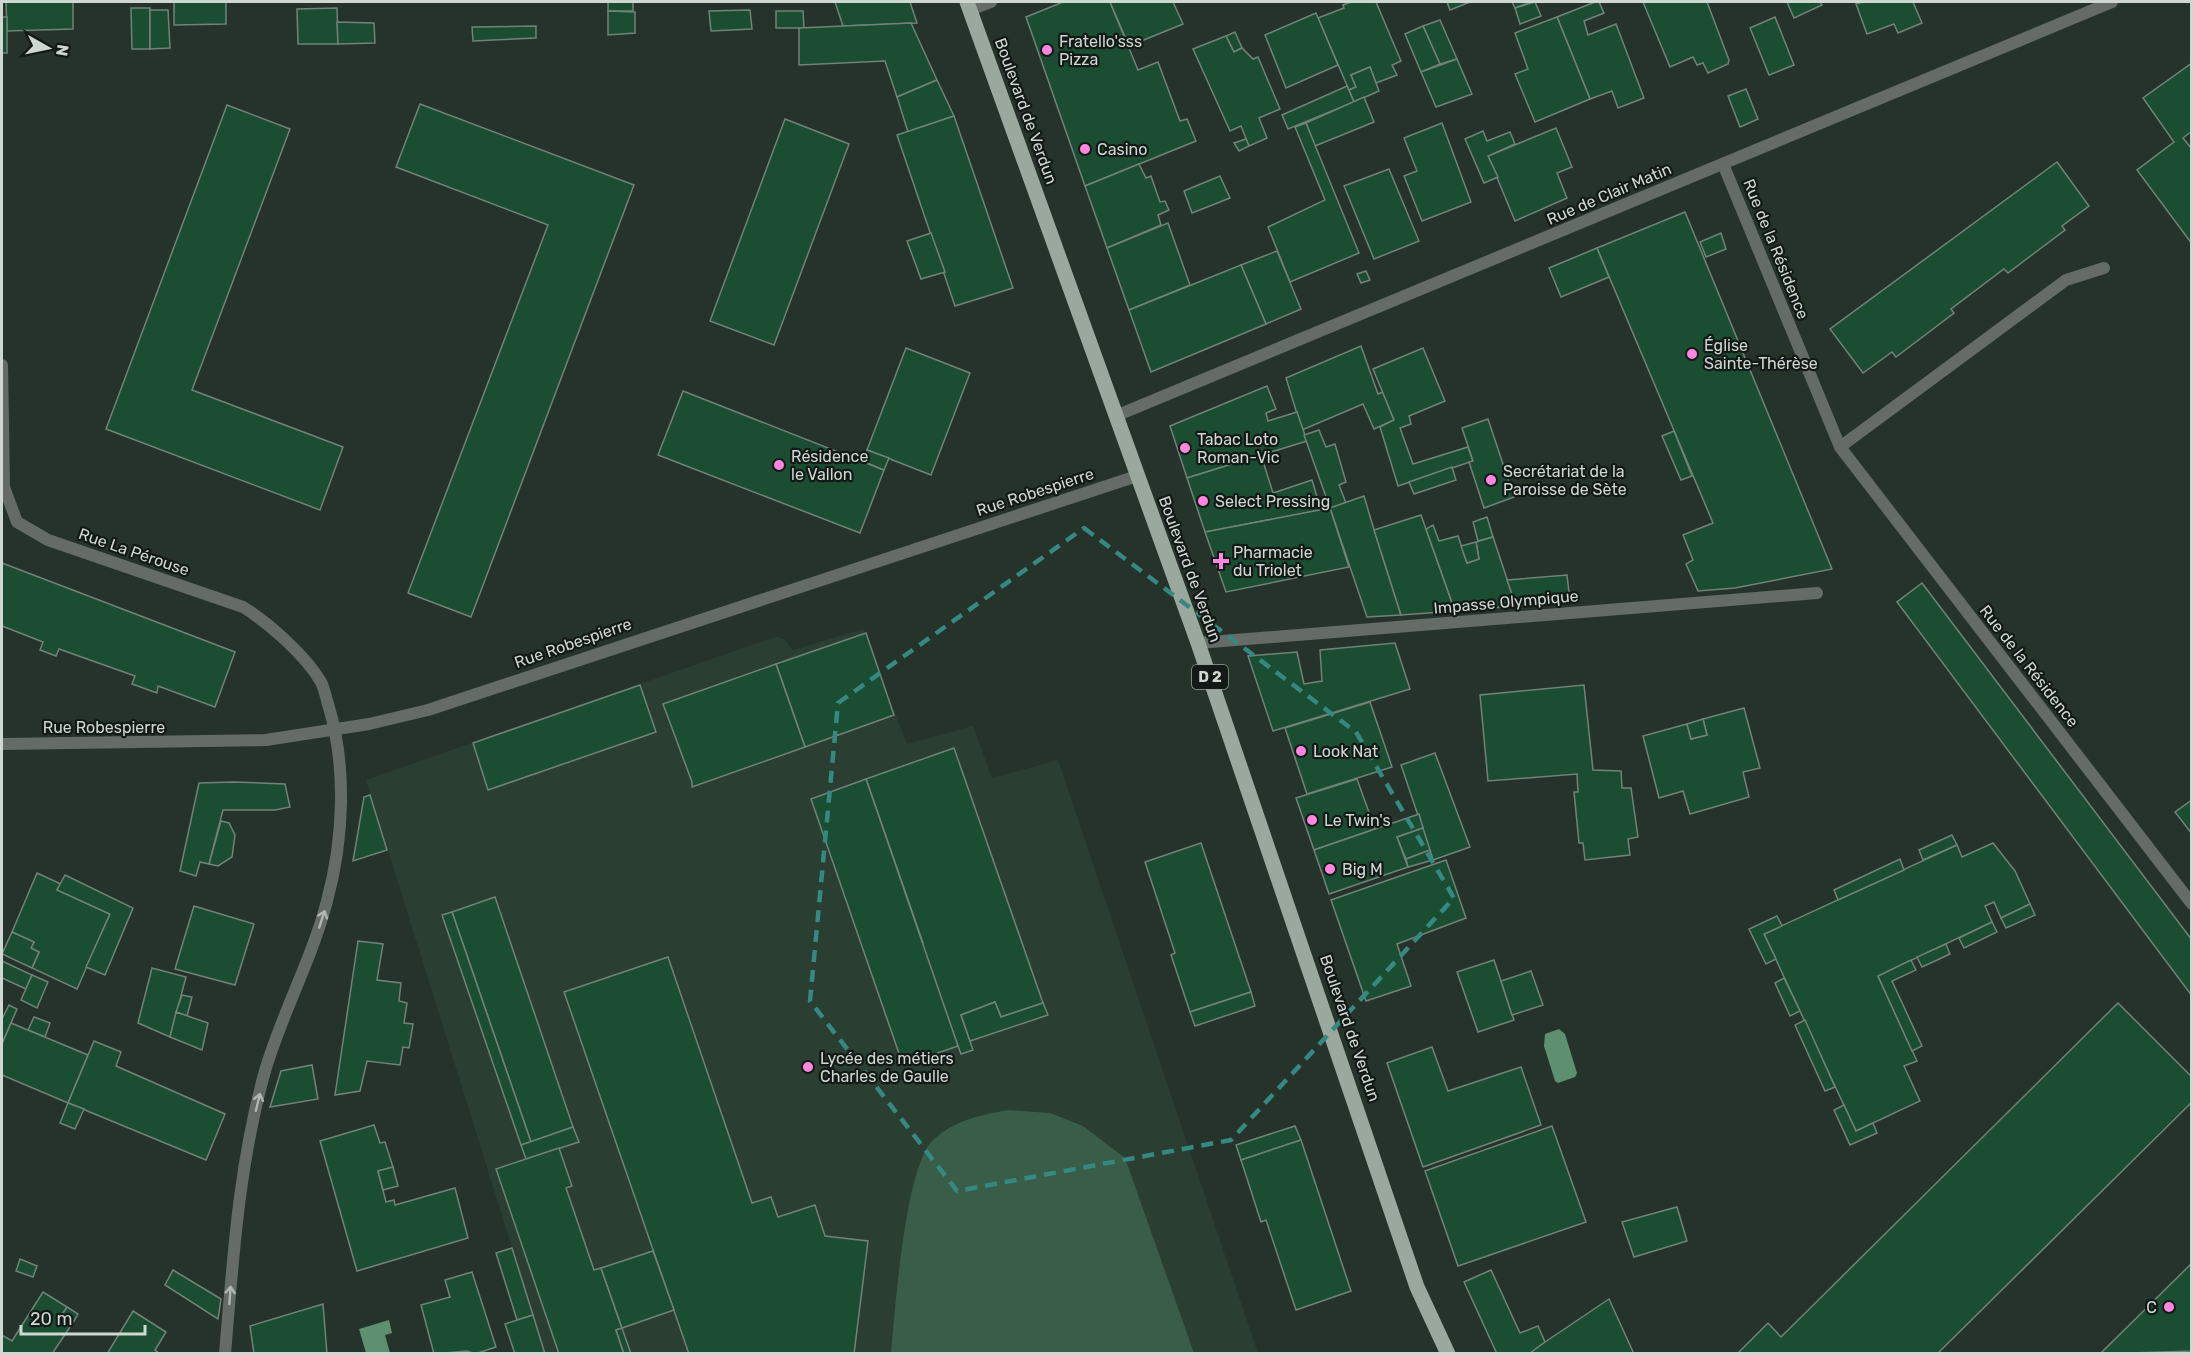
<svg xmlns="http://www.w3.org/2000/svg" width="2193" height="1355" font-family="Rubik,sans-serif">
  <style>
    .built { fill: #2a3e32 }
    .green { fill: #395d48 }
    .water { fill: #5d8f71 }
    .building { fill: #1b4d33; stroke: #728278; stroke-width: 1.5 }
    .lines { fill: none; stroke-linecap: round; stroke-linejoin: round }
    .service { stroke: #656c68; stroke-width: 12 }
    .minor { stroke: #656c68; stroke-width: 12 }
    .tertiary { stroke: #656c68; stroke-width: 12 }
    .primary { stroke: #9aa89e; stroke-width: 15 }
    .oneway { stroke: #afb7b2 }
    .marked { fill: none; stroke: #358982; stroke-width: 4.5; stroke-dasharray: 12 8; stroke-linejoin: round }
    .poi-dot { fill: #fe86e0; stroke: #131916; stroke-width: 2 }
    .labels { text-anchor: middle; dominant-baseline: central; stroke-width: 4.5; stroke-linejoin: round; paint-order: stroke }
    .shield { fill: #131916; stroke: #979e99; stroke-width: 1.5 }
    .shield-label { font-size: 15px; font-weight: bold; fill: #cfd7d1 }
    .poi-label { font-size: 16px; fill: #cfd7d1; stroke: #131916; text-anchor: start }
    .street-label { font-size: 16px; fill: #cfd7d1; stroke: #131916 }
  </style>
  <rect width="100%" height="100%" fill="#26332b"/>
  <polygon class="built" points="863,629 907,744 973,726 992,778 1058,760 1258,1353 545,1353 366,780 763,641 777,637 784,639 793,650"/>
  <path class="green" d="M1008 1110 1050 1113 1083 1126 1125 1158 1194 1353H891C895 1311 905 1166 933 1140 955 1120 980 1115 1008 1110Z"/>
  <g class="water">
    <polygon points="1559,1029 1565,1034 1577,1073 1575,1077 1558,1083 1555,1081 1544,1046 1545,1034"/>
    <polygon points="389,1320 392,1333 385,1335 390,1353 366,1353 359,1329"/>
  </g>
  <g class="building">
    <polygon points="6,2 73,2 73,29 7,31"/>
    <polygon points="174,2 226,2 226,24 174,25"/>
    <rect x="608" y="2" width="25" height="9"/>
    <polygon points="835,2 910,2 917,23 843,26"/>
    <polygon points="1063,2 1110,2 1138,70 1158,62 1180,121 1187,119 1196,141 1085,186 1026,17"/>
    <polygon points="1110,2 1173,2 1183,24 1129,46"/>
    <polygon points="1351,2 1376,2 1401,61 1392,65 1397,75 1376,83 1370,67 1351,75 1356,87 1349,90 1318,18 1344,8 1343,5"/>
    <polygon points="1447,2 1470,2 1450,10"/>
    <polygon points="1512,2 1531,2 1515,8"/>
    <polygon points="1535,2 1541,16 1520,24 1515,8"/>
    <polygon points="1595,2 1599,2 1604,13 1584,21 1588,35 1616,24 1644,98 1618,108 1612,91 1590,99 1557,17"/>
    <polygon points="1643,2 1707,2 1729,60 1728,64 1708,73 1703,63 1697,65 1693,57 1670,67"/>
    <polygon points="1787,2 1820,2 1822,5 1794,18"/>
    <polygon points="1863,2 1913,2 1922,23 1898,33 1894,24 1867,34 1856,4"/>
    <polygon points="131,8 150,8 150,49 132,49"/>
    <polygon points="337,8 338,44 298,44 297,9"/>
    <polygon points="150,10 168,10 170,48 150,49"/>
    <polygon points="750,10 752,29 711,31 709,11"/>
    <polygon points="608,11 635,12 635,33 608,35"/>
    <polygon points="776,11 803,11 804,28 776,28"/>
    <polygon points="1316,13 1338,65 1286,88 1265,35"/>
    <rect x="2" y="17" width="5" height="36"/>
    <polygon points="1557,17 1590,99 1535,122 1515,74 1528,69 1515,33"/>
    <polygon points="1775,17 1794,65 1769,75 1750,28"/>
    <polygon points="1440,20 1457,59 1440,64 1423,26"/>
    <polygon points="337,22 374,23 375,43 338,44"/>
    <polygon points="911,23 937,80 897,97 885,61 799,65 799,28"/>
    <polygon points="536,26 536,38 473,41 472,27"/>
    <polygon points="1423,26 1440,64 1421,72 1405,34"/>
    <polygon points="1235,32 1242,48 1234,52 1226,36"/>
    <polygon points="1226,36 1234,52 1242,48 1253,59 1258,57 1280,109 1259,118 1267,138 1249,146 1241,126 1230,131 1193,49"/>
    <polygon points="1457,59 1472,94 1436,107 1421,72"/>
    <polygon points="2192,63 2192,131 2183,138 2192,149 2192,244 2137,170 2174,142 2143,98"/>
    <polygon points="1370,67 1379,91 1354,102 1349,90 1356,87 1351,75"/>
    <polygon points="937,80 954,116 908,132 897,97"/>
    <polygon points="1347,86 1354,102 1288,129 1282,115"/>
    <polygon points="1746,89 1758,119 1740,127 1728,96"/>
    <polygon points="1364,97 1374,122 1315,146 1306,123"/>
    <polygon points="420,104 634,185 471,617 408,593 548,225 396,167"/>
    <polygon points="227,105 290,129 192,390 343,447 320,510 106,429"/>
    <polygon points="954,116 1013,288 955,306 897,135"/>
    <polygon points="785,119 849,144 774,345 710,321"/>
    <polygon points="1306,123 1359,253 1290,282 1268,227 1325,200 1295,127"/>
    <polygon points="1442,123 1471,202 1422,221 1404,176 1417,171 1404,138"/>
    <polygon points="1556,128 1572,167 1557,173 1567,198 1515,221 1488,156"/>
    <polygon points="1483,131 1487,141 1510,132 1515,144 1488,156 1498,177 1484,183 1465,139"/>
    <polygon points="1246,139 1249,146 1239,151 1234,143"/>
    <polygon points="2057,162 2089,206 2062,226 2065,230 2008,273 2004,269 1951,309 1954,313 1896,357 1892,352 1863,373 1830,329"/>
    <polygon points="1139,164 1146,178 1151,176 1160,202 1165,201 1169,210 1158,215 1161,225 1107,248 1085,186"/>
    <polygon points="1389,169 1419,241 1374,259 1344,186"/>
    <polygon points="1220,176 1230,198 1192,213 1184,191"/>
    <polygon points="1685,212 1832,569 1735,588 1698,591 1686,564 1693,560 1683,535 1713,523 1597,248"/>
    <polygon points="1168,223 1190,285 1129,310 1107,248"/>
    <polygon points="931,233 945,272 921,279 907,241"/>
    <polygon points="1721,233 1726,249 1706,257 1700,242"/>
    <polygon points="1597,248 1609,277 1561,297 1549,268"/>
    <polygon points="1277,251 1301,309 1266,324 1241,265"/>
    <polygon points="1241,265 1266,324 1151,372 1129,310"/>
    <polygon points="1366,271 1370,280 1361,283 1357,274"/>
    <polygon points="1361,346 1378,394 1383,392 1394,420 1374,429 1363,404 1302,430 1286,378"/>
    <polygon points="906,348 970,373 931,475 867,450"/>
    <polygon points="1423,348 1445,401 1409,416 1411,424 1400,428 1413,464 1468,447 1473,461 1398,486 1380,427 1394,420 1373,369"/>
    <polygon points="1267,386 1276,409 1266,413 1268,421 1297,412 1307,441 1187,478 1170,426"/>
    <polygon points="683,391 884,470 860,533 658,455"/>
    <polygon points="1488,419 1514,497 1484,508 1469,462 1473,461 1462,428"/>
    <polygon points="1319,430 1326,447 1335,444 1346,482 1339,485 1346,503 1330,508 1304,435"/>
    <polygon points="1674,431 1692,476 1681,480 1662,436"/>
    <polygon points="867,450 889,458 884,470 862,461"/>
    <polygon points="1261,455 1273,493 1312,480 1321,510 1205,532 1187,478"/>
    <polygon points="1452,467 1456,480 1414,494 1409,482"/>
    <polygon points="1364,496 1372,523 1401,615 1367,617 1330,508"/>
    <polygon points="1330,508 1349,567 1226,592 1205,532"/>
    <polygon points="1421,515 1455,611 1401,615 1374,530"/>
    <polygon points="1487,517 1493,537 1478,541 1473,522"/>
    <polygon points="1433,525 1439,541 1458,536 1467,563 1479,559 1476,542 1493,537 1516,606 1455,611 1426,529"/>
    <polygon points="1476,542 1479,559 1467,563 1461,546"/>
    <polygon points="2,563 235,652 215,707 158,686 157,693 132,684 135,676 59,649 56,656 40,650 43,642 2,626"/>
    <polygon points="1567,575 1570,601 1516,606 1507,580"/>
    <polygon points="1922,583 2192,940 2192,996 1897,602"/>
    <polygon points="866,633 894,715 805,747 776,664"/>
    <polygon points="1395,643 1410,689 1273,731 1248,656 1297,652 1304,684 1322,681 1320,650"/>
    <polygon points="776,664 805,747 692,787 692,782 663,704"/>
    <polygon points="640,685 656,732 488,790 473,743"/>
    <polygon points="1584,685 1593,770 1621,771 1622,788 1631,788 1638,837 1628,839 1630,855 1585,860 1583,843 1579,843 1574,792 1578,792 1577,774 1488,781 1480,695"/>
    <polygon points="1370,702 1392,767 1307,794 1285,728"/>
    <polygon points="1744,708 1760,768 1743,772 1749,797 1690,814 1683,791 1659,798 1643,736 1687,724 1691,739 1707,735 1703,719"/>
    <polygon points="1703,719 1707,735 1691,739 1687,724"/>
    <polygon points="954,748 1043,1003 1001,1017 995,1002 961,1015 973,1050 961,1054 948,1019 919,1030 906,1022 895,1009 898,980 908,948 923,943 866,779"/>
    <polygon points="1435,753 1470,847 1433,860 1401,765"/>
    <polygon points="866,779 958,1046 903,1065 811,799"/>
    <polygon points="1357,779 1375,829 1314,850 1296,798"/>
    <polygon points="234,782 285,784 290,807 275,810 223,810 209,864 200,862 196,876 180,871 199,783"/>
    <polygon points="370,795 387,850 353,861 364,797"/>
    <polygon points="2192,800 2192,834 2175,812"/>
    <polygon points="1419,814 1423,828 1397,837 1408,867 1329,894 1314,850"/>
    <polygon points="221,821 229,823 235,835 232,857 218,866 209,864"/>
    <polygon points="1423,828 1430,850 1406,859 1397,837"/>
    <polygon points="1952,835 1957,845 1923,860 1919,850"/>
    <polygon points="1201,843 1251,992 1190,1012 1171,955 1175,953 1145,862"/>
    <polygon points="1993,843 2015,871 2030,904 2001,918 1994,902 1985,906 1992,922 1878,976 1917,1061 1904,1066 1920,1101 1856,1131 1764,934 1957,845 1962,857"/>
    <polygon points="1430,850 1433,860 1408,867 1406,859"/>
    <polygon points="1900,859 1904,870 1838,900 1834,890"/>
    <polygon points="1446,860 1466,918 1397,944 1411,986 1366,1001 1331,900"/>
    <polygon points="37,873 61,884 57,890 110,914 77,989 32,968 39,952 31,948 34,942 12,932"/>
    <polygon points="65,875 133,908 105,975 86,967 110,914 57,890"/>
    <polygon points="495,897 573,1127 531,1142 452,912"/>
    <polygon points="2030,904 2035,915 2006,928 2001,918"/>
    <polygon points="194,906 254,924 235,985 175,969"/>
    <polygon points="452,912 531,1142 521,1145 442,915"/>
    <polygon points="1777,916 1782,926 1764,934 1776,959 1766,964 1749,929"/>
    <polygon points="1992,922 1997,932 1964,948 1959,938"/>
    <polygon points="12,932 34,942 31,948 39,952 32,968 2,954"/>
    <polygon points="358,941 383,944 377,980 401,983 399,1001 407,1003 404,1023 413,1024 409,1048 403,1047 400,1065 367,1061 360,1091 335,1095"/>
    <polygon points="1946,944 1950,954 1922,967 1917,957"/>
    <polygon points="668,957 752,1203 771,1197 778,1217 815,1205 825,1236 868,1241 854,1354 689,1354 564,992"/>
    <polygon points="1494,960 1514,1020 1478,1032 1457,972"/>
    <polygon points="1911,960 1916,970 1892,981 1922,1046 1912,1051 1878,976"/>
    <polygon points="2,961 32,975 26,989 2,978"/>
    <polygon points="152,968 186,977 170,1037 138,1023"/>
    <polygon points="1531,971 1543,1005 1512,1015 1501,981"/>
    <polygon points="32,975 48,982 37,1008 21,1000"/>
    <polygon points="1784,978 1800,1011 1790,1016 1775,983"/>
    <polygon points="1251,992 1255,1006 1195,1026 1190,1012"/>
    <polygon points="182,995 192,997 187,1016 176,1012"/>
    <polygon points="995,1002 1001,1017 1043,1003 1048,1015 970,1041 961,1015"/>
    <polygon points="2118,1003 2192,1077 2192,1102 1937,1354 1737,1354 1768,1323 1781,1337"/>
    <polygon points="9,1005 17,1009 2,1044 2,1019"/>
    <polygon points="176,1012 208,1023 202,1050 170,1037"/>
    <polygon points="34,1017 50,1023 45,1037 28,1030"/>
    <polygon points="1805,1020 1835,1087 1825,1091 1795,1025"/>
    <polygon points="11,1023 88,1055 68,1103 2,1075 2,1044"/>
    <polygon points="94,1041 121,1052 116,1066 225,1114 206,1160 68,1103"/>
    <polygon points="1432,1047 1448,1091 1521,1067 1541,1125 1423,1167 1387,1063"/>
    <polygon points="312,1065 318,1099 270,1107 281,1071"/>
    <polygon points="68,1103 84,1109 75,1129 60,1123"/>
    <polygon points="1844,1105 1856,1131 1873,1123 1877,1133 1850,1145 1834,1110"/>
    <polygon points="374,1125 380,1143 385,1142 393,1167 378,1171 386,1202 394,1200 395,1205 455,1188 468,1238 357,1271 320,1141"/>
    <polygon points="1295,1126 1301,1140 1241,1160 1236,1145"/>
    <polygon points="1552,1126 1586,1222 1458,1266 1425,1171"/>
    <polygon points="573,1127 579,1142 526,1159 521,1145"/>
    <polygon points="1301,1140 1351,1291 1296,1310 1266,1220 1261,1222 1241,1160"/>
    <polygon points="559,1148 572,1186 566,1188 594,1270 601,1268 622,1328 616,1330 624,1354 559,1354 496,1169"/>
    <polygon points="393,1167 398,1186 383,1190 378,1171"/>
    <polygon points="1677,1207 1687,1241 1634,1257 1622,1222"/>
    <polygon points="512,1248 533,1315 517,1320 496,1253"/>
    <polygon points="653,1251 674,1310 622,1328 601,1268"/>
    <polygon points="20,1259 37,1266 33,1277 16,1271"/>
    <polygon points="2192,1263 2192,1351 2100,1354"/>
    <polygon points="173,1270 221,1299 218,1319 165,1285"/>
    <polygon points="1491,1270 1520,1333 1538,1326 1545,1342 1529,1354 1497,1354 1464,1282"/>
    <polygon points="472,1272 496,1347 475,1354 467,1351 434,1354 421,1305 450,1297 445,1280"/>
    <polygon points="43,1292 67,1307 63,1313 74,1321 52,1354 2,1354 2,1335 12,1341"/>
    <polygon points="1609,1299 1634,1354 1529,1354 1545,1342"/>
    <polygon points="323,1304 327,1354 254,1354 250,1326"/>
    <polygon points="67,1307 78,1314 74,1321 63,1313"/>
    <polygon points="133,1311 166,1332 155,1350 160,1354 107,1354"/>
    <polygon points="533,1315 545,1354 515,1354 505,1324"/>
    <polygon points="622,1328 631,1354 624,1354 616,1330"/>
  </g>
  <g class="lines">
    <g class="service">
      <polyline points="1723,164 1840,447 2192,904"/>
      <polyline points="1840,447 2066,280 2104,268"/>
    </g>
    <g class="minor">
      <polyline points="970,10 991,2"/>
      <path d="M2 365 4 487 17 522 48 540 243 607C269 623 306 656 321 682 324 688 326 697 328 704 347 766 344 838 327 901 312 959 282 1013 265 1071 239 1163 233 1258 225 1354"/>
      <polyline points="1118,415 2112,2"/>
      <polyline points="1198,643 1817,593"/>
    </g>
    <polyline class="tertiary" points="2,744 266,740 369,724 428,710 1137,476"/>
    <polyline class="primary" points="967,2 1198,643 1417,1287 1448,1354"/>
  </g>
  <defs><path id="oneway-shaft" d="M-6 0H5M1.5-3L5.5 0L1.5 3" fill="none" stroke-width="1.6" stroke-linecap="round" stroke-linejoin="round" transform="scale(1.5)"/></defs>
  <g class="oneway">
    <use href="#oneway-shaft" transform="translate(322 919) rotate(-72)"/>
    <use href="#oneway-shaft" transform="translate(258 1102) rotate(-76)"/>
    <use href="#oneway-shaft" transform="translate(230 1295) rotate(-86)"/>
  </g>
  <path class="marked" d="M1084 528 1356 732 1454 898 1231 1140 957 1191 810 1001 838 703Z"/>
  <g class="poi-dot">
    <circle cx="1047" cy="50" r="6"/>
    <circle cx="1085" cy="149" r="6"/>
    <circle cx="1692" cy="354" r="6"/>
    <circle cx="1185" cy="448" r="6"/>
    <circle cx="779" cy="465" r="6"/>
    <circle cx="1491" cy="480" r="6"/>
    <circle cx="1203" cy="501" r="6"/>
    <path d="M1218 552h6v6h6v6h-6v6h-6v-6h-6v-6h6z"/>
    <circle cx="1301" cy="751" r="6"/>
    <circle cx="1312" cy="820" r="6"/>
    <circle cx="1330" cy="869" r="6"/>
    <circle cx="808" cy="1067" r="6"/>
    <circle cx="2169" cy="1307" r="6"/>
  </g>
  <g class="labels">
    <rect class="shield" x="1192" y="665" width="36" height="24" rx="4.5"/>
    <g class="shield-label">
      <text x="1210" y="677">D 2</text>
    </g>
    <g class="poi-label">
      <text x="1059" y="41">Fratello'sss<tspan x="1059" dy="18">Pizza</tspan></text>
      <text x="1097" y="149">Casino</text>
      <text x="1704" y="345">Église<tspan x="1704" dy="18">Sainte-Thérèse</tspan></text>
      <text x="1197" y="439">Tabac Loto<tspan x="1197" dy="18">Roman-Vic</tspan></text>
      <text x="791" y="456">Résidence<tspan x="791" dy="18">le Vallon</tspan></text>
      <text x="1503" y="471">Secrétariat de la<tspan x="1503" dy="18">Paroisse de Sète</tspan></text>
      <text x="1215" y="501">Select Pressing</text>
      <text x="1233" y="552">Pharmacie<tspan x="1233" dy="18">du Triolet</tspan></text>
      <text x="1313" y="751">Look Nat</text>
      <text x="1324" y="820">Le Twin's</text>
      <text x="1342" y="869">Big M</text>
      <text x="820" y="1058">Lycée des métiers<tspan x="820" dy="18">Charles de Gaulle</tspan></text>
      <text x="2157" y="1307" text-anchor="end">C</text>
    </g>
    <g class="street-label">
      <text transform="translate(1026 111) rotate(70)">Boulevard de Verdun</text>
      <text transform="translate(1609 194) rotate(-23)">Rue de Clair Matin</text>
      <text transform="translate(1776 249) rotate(68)">Rue de la Résidence</text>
      <text transform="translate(1035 492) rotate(-18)">Rue Robespierre</text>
      <text transform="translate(134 552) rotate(19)">Rue La Pérouse</text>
      <text transform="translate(1190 569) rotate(70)">Boulevard de Verdun</text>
      <text transform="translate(1506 602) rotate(-5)">Impasse Olympique</text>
      <text transform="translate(573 643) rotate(-19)">Rue Robespierre</text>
      <text transform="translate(2029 666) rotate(52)">Rue de la Résidence</text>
      <text x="104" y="727">Rue Robespierre</text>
      <text transform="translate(1350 1028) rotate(71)">Boulevard de Verdun</text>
    </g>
  </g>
  <rect width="2193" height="1355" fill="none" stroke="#cfd7d1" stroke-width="6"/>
  <g transform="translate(48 48) rotate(99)" stroke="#131916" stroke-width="4.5" paint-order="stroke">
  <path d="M0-4.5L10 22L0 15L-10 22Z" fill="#cfd7d1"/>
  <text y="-9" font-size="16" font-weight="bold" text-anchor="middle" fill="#cfd7d1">N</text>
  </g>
  <path d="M21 1325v9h124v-9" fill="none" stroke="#cfd7d1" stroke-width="3"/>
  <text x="30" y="1325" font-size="18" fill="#cfd7d1" stroke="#131916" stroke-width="4.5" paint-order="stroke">20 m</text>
</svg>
